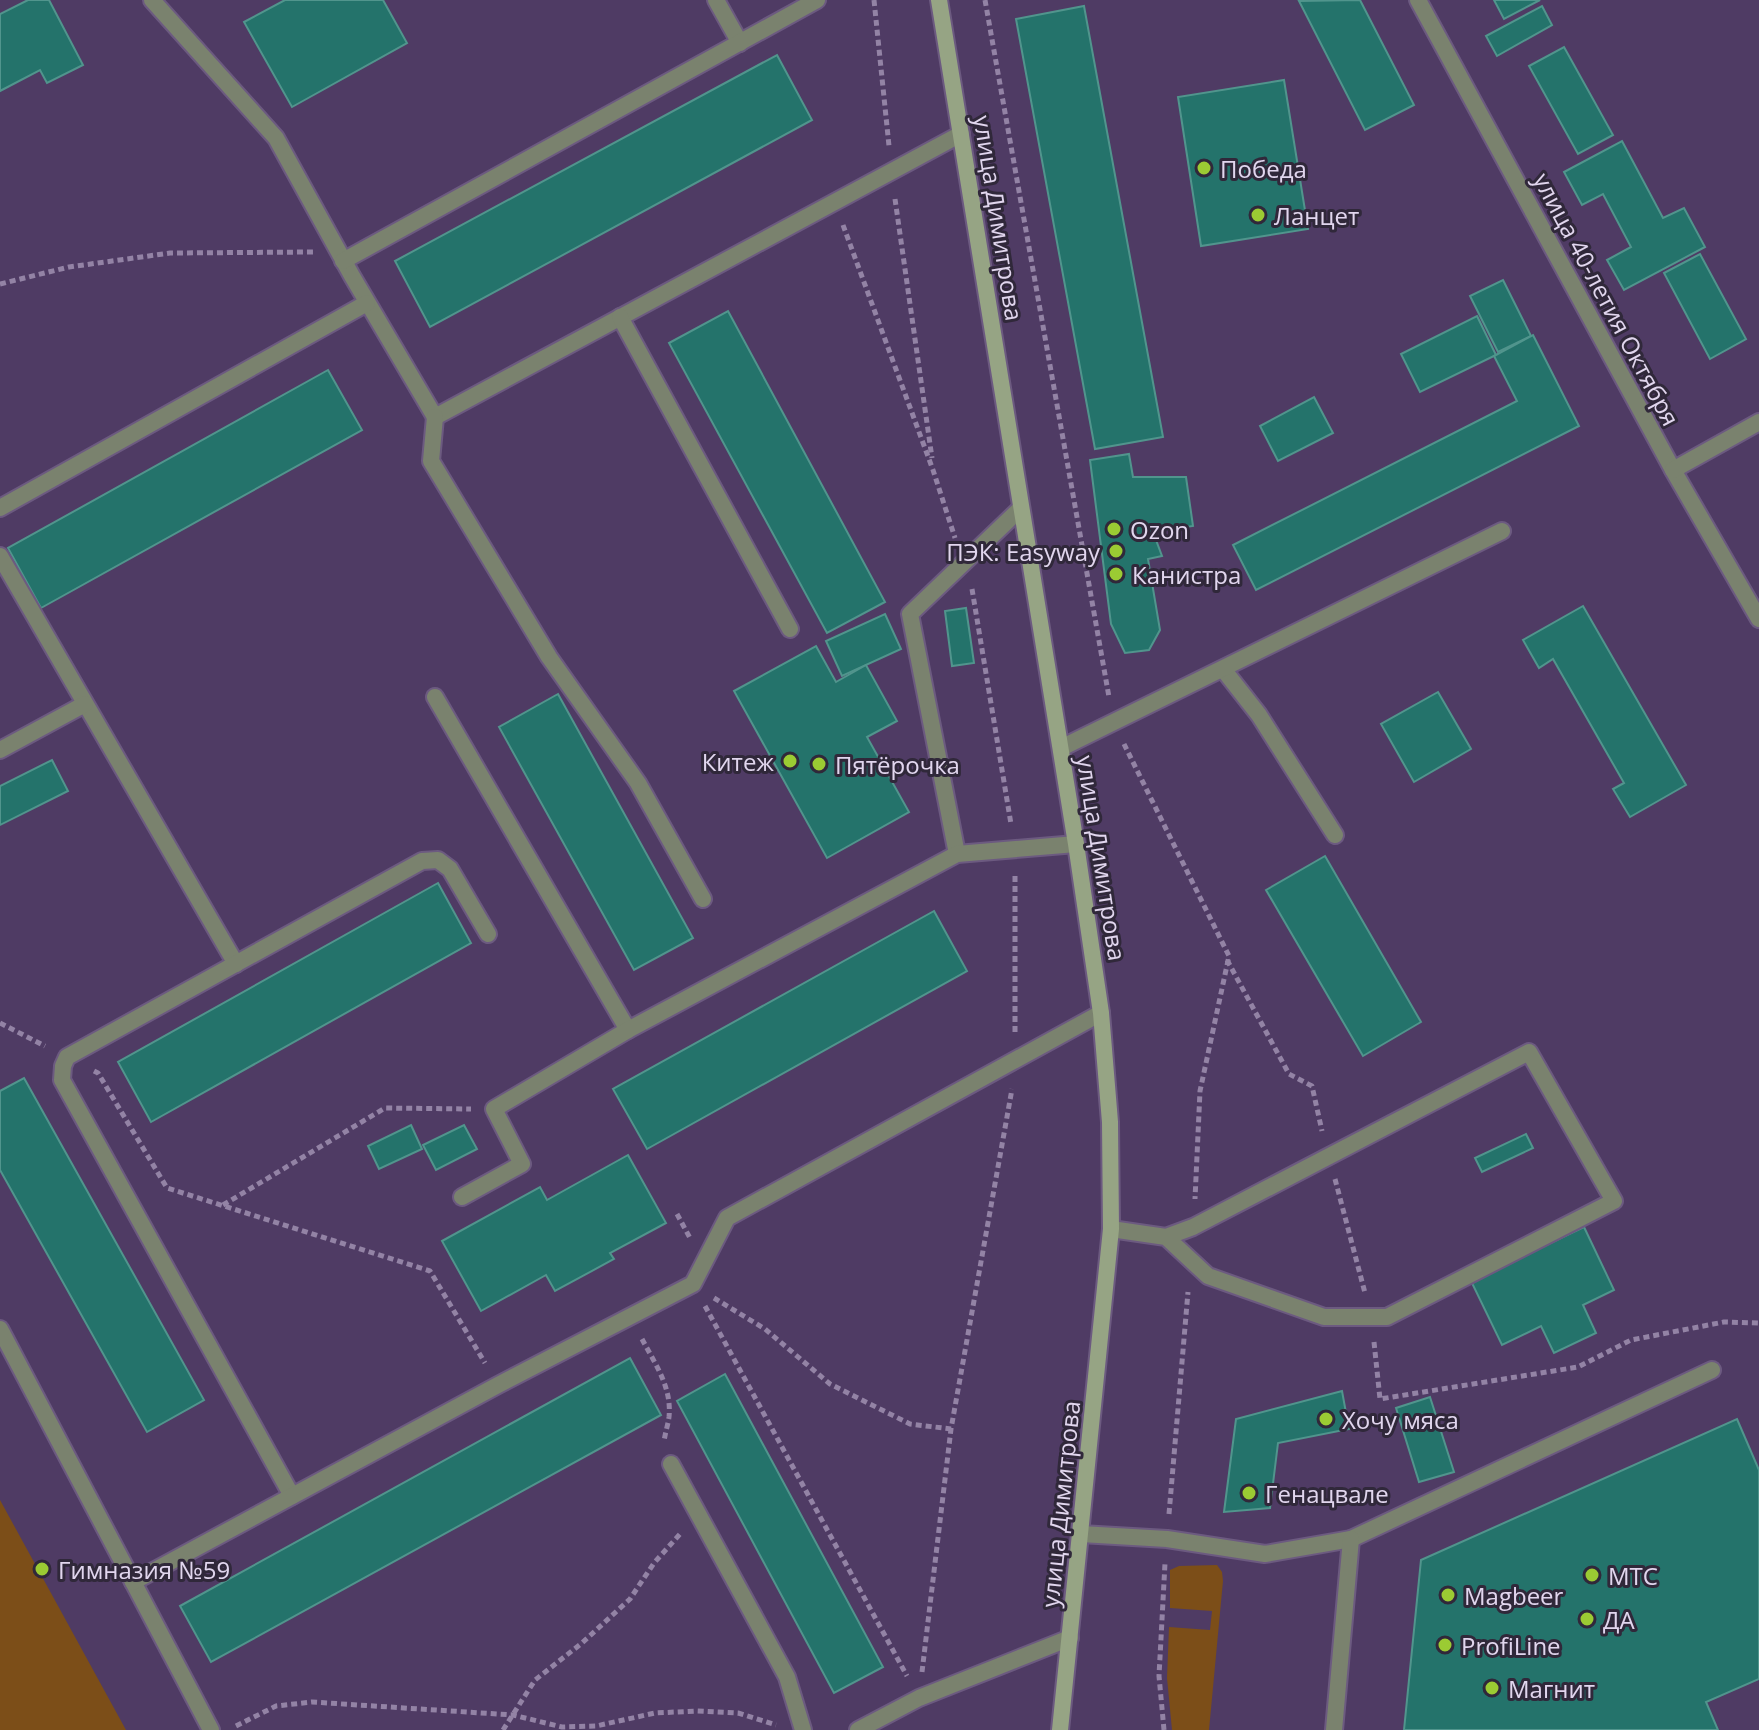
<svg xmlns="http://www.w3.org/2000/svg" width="1759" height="1730" font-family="'Open Sans',sans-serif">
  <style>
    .green { fill: #7c4e18 }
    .building { fill: #24736b; stroke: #51958d; stroke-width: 2 }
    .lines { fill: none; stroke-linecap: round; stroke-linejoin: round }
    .lane-casing { stroke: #6c5a80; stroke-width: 20 }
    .street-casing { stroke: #6c5a80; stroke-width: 20 }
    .secondary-casing { stroke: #6c5a80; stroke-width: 20 }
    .path { stroke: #9383a5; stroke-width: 5; stroke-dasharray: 6 4; stroke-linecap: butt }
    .lane { stroke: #7a826e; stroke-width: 16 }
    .street { stroke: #7a826e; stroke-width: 16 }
    .secondary { stroke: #96a484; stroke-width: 16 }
    .poi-dot { fill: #9bcb33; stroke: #30283a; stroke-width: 3 }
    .labels { text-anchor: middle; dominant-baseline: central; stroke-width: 6; stroke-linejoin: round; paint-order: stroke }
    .poi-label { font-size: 24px; fill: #e1d6ee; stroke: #30283a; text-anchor: start }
    .street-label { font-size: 24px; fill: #e1d6ee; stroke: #30283a }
  </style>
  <rect width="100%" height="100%" fill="#4f3b64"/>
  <g class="green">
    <polygon points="0,1500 126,1730 0,1730"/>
    <polygon points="1217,1565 1222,1572 1223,1581 1209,1730 1172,1730 1167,1678 1169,1627 1210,1630 1212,1611 1170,1608 1170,1570 1179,1566"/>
  </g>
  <g class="building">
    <polygon points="28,0 49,0 83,65 47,83 40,70 0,91 0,14"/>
    <polygon points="285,0 383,0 407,43 292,107 244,22"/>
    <polygon points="1360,0 1414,105 1365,130 1299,1"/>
    <polygon points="1494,0 1540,0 1504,19"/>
    <polygon points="1084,6 1163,437 1095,449 1016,19"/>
    <polygon points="1542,6 1552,25 1497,56 1486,36"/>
    <polygon points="1564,47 1613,135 1578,154 1529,66"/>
    <polygon points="777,55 812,120 430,327 395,261"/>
    <polygon points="1284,80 1308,229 1201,246 1178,97"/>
    <polygon points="1622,141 1663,218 1684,208 1705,247 1624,290 1607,260 1631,247 1603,194 1582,205 1564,172"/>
    <polygon points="1700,254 1746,339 1710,359 1664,273"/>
    <polygon points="1503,280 1531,336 1498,352 1470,296"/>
    <polygon points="728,311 885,602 827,633 669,343"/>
    <polygon points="1477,316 1496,355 1420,392 1401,354"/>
    <polygon points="1533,335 1579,426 1256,590 1233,545 1517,401 1494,356"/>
    <polygon points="328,370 362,430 41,608 8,548"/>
    <polygon points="1314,397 1333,433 1278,461 1260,426"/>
    <polygon points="1129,454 1133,477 1186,477 1193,526 1153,532 1162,556 1148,559 1160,630 1149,650 1125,653 1111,624 1090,460"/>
    <polygon points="1583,606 1686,785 1630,817 1613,789 1624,783 1553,659 1539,668 1523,640"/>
    <polygon points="966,608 974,663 952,666 945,611"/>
    <polygon points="885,614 901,649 842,676 826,641"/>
    <polygon points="816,646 836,682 866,665 897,721 867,737 909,812 827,858 734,691"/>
    <polygon points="1438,692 1471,749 1414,782 1381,724"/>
    <polygon points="558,694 693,938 634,970 499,727"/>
    <polygon points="52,760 68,791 0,825 0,786"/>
    <polygon points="1325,856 1421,1022 1363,1056 1266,890"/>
    <polygon points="438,883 471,943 151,1122 118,1062"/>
    <polygon points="934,911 967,971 647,1149 613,1089"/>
    <polygon points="24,1078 204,1400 147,1432 0,1170 0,1091"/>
    <polygon points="411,1125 422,1149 379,1169 368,1146"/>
    <polygon points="464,1125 477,1149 436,1170 423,1145"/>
    <polygon points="1526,1134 1533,1148 1482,1172 1475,1158"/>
    <polygon points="628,1155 666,1223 610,1253 614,1259 555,1291 546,1275 481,1311 442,1241 540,1187 547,1200"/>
    <polygon points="1584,1227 1614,1290 1583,1305 1596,1333 1554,1353 1541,1326 1502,1345 1471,1281"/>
    <polygon points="630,1358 661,1415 211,1662 180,1606"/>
    <polygon points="725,1374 883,1667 834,1693 677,1401"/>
    <polygon points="1342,1391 1349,1429 1278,1443 1270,1508 1224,1512 1236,1419"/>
    <polygon points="1430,1397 1454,1472 1419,1482 1396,1408"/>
    <polygon points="1737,1419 1759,1470 1759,1679 1706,1702 1718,1730 1404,1730 1421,1560"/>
  </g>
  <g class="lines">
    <g class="lane-casing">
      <g id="lane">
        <polyline points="152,0 276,138 352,276 435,417 961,134"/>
        <polyline points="716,0 740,43"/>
        <polyline points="343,261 817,0"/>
        <polyline points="620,317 790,629"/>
        <polyline points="435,417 431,461 549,657 638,783 703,899"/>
        <polyline points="0,508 367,303"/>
        <polyline points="0,556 236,964"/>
        <polyline points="1223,669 1259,715 1335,835"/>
        <polyline points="435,697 628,1030"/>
        <polyline points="1061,748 1502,531"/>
        <polyline points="0,750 85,704"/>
        <polyline points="957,854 910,614 1021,508"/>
        <polyline points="462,1197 522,1164 494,1109 628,1030 957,854 1076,844"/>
        <polyline points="1111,1229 1166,1237 1193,1227 1529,1052 1614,1201 1387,1317 1324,1317 1208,1276 1166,1237"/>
        <polyline points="0,1329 211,1730"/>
        <polyline points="671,1464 787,1677 803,1730"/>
        <polyline points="292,1496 62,1080 63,1066 67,1057 422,861 438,860 450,869 488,934"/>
        <polyline points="1081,1534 1167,1539 1265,1554 1351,1539 1712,1370"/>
        <polyline points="133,1582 498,1385 693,1284 727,1218 1101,1013"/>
        <polyline points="858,1730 919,1698 1070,1638"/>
        <polyline points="1334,1730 1351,1539"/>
      </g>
    </g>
    <g class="street-casing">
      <g id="street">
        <polyline points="1418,0 1673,470 1759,619"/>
        <polyline points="1673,470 1759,422"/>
      </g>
    </g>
    <g class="secondary-casing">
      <polyline id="secondary" points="939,0 1076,844 1101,1013 1110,1122 1111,1229 1060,1730"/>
    </g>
    <g class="path">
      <polyline points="874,0 889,146"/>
      <polyline points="985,0 1109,697"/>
      <polyline points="895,199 932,458"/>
      <polyline points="843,225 933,470 955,538"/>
      <polyline points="0,284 69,267 170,253 313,252"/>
      <polyline points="972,589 1011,824"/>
      <polyline points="1124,744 1229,956 1200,1091 1195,1199"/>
      <polyline points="1227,960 1289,1074 1312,1086 1322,1131"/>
      <polyline points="0,1023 45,1046"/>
      <polyline points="1015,1032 1015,874"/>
      <polyline points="94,1071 98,1073 167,1188 430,1271 485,1363"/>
      <polyline points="1335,1179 1365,1293"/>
      <polyline points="223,1205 385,1108 471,1109"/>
      <polyline points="677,1214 690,1238"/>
      <polyline points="714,1298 765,1329 830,1384 910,1424 951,1429"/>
      <polyline points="705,1306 907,1676"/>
      <path d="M642 1339C655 1364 672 1387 669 1417 668 1425 665 1433 664 1442"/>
      <polyline points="1374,1342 1380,1399 1578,1367 1631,1340 1724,1322 1759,1323"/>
      <polyline points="1169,1514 1188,1292"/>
      <polyline points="922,1672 951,1429 1012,1089"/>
      <polyline points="236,1726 276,1706 312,1702 513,1715 562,1727 596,1726 655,1713 697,1711 738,1713 776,1725"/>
      <polyline points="503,1730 535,1680 582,1643 630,1599 654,1563 680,1534"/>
      <polyline points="1164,1730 1159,1676 1165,1563"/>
    </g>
    <use href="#lane" class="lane"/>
    <use href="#street" class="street"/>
    <use href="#secondary" class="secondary"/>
  </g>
  <g class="poi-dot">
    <circle cx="1204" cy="168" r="8"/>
    <circle cx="1258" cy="215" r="8"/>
    <circle cx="1114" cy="529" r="8"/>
    <circle cx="1116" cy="551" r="8"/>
    <circle cx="1116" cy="574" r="8"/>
    <circle cx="790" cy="761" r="8"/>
    <circle cx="819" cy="764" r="8"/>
    <circle cx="1326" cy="1419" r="8"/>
    <circle cx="1249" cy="1493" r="8"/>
    <circle cx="42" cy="1569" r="8"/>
    <circle cx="1592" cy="1575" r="8"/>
    <circle cx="1448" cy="1595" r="8"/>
    <circle cx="1587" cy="1619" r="8"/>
    <circle cx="1445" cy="1645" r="8"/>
    <circle cx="1492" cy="1688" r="8"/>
  </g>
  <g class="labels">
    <g class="poi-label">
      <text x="1220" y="168">Победа</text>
      <text x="1274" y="215">Ланцет</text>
      <text x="1130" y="529">Ozon</text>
      <text x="1100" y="551" text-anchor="end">ПЭК: Easyway</text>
      <text x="1132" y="574">Канистра</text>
      <text x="774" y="761" text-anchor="end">Китеж</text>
      <text x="835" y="764">Пятёрочка</text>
      <text x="1342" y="1419">Хочу мяса</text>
      <text x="1265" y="1493">Генацвале</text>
      <text x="58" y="1569">Гимназия №59</text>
      <text x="1608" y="1575">МТС</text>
      <text x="1464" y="1595">Magbeer</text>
      <text x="1603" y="1619">ДА</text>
      <text x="1461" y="1645">ProfiLine</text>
      <text x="1508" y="1688">Магнит</text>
    </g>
    <g class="street-label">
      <text transform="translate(999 218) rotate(81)">улица Димитрова</text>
      <text transform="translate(1607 299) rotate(62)">улица 40-летия Октября</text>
      <text transform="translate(1102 858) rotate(81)">улица Димитрова</text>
      <text transform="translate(1060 1504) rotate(-84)">улица Димитрова</text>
    </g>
  </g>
</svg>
